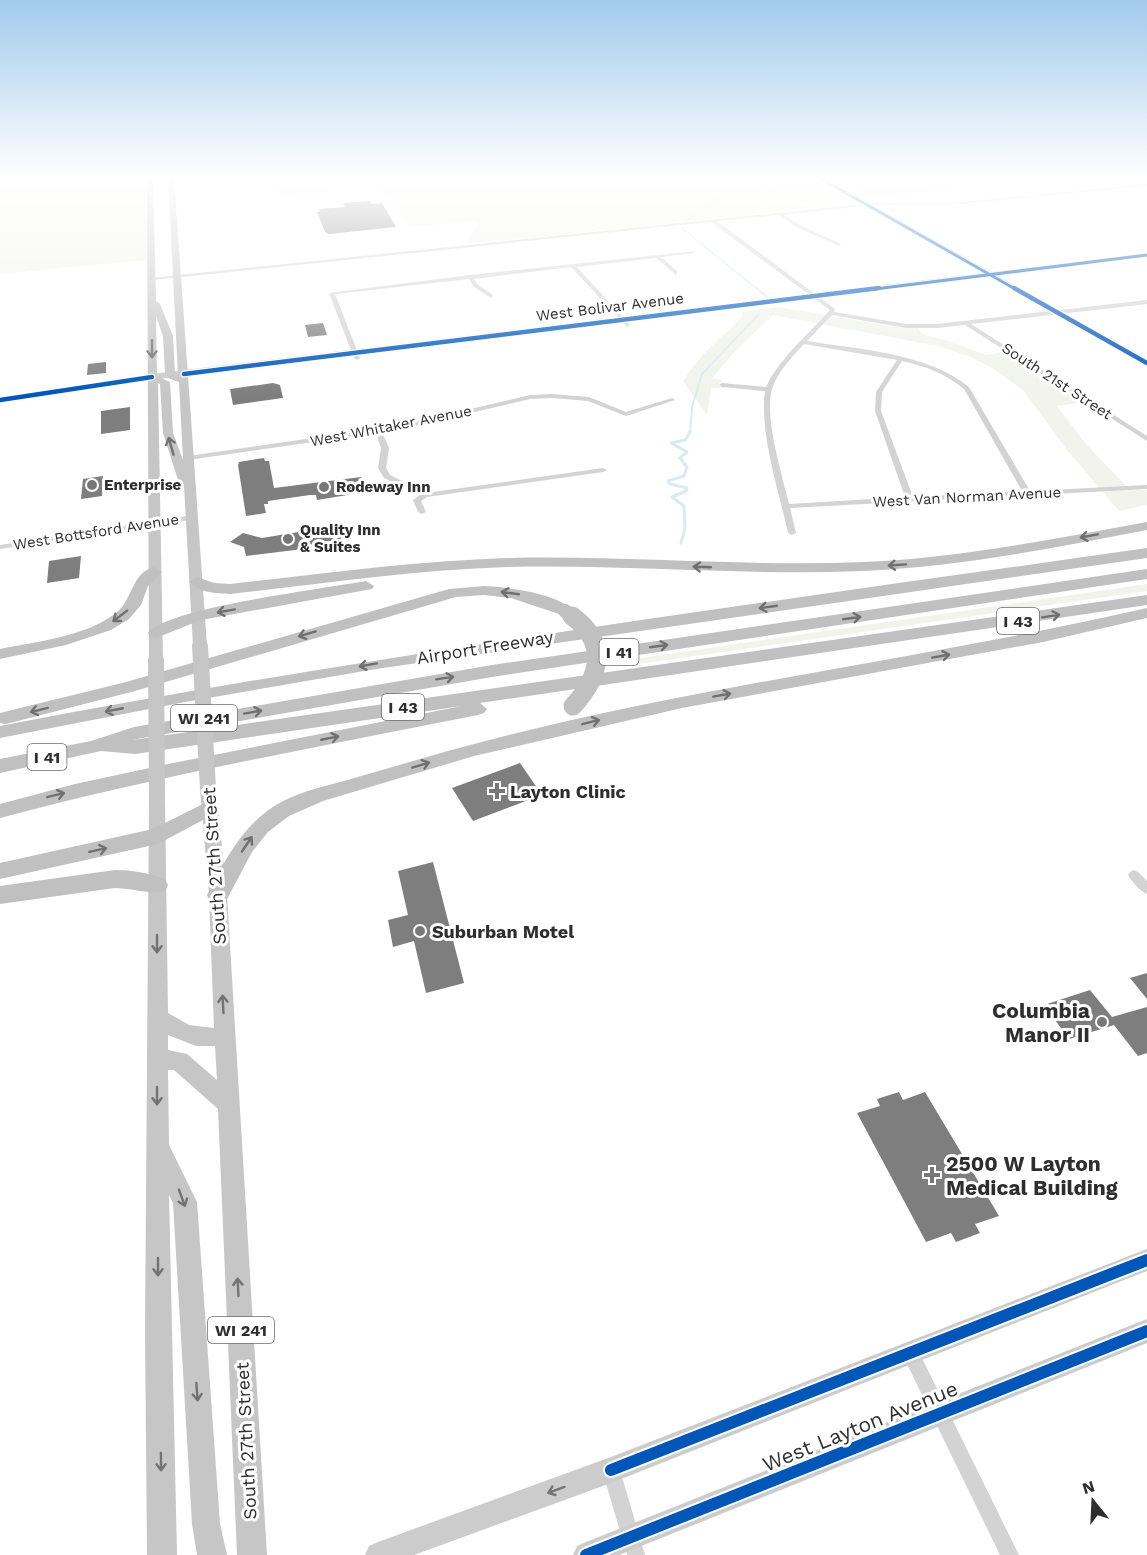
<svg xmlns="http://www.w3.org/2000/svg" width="1147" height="1555" font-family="'Work Sans',sans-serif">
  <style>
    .green { fill: #f1f3ec }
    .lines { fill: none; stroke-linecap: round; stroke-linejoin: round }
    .stream-far2 { stroke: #daebef; stroke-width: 1.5 }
    .stream-far1 { stroke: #daebef; stroke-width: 2 }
    .stream { stroke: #daebef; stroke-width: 3 }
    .building { fill: #7e7e7e }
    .street { fill: #d3d3d3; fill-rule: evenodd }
    .secondary { fill: #ccc; fill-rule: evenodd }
    .primary { fill: #c6c6c6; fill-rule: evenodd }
    .highway { fill: #c0c0c0; fill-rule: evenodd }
    .primary-bridge { stroke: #c6c6c6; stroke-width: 16 }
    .highway-bridge-far1 { stroke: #c0c0c0; stroke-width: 14 }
    .highway-bridge { stroke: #c0c0c0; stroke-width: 19 }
    .cycleway-far2-casing { stroke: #fff; stroke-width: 4.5 }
    .cycleway-far1-casing { stroke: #fff; stroke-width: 7 }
    .cycleway-casing { stroke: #fff; stroke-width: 16 }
    .cycleway-far2 { stroke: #0057b8; stroke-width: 3 }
    .cycleway-far1 { stroke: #0057b8; stroke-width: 4.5 }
    .cycleway { stroke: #0057b8; stroke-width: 12 }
    .oneway { stroke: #727272 }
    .oneway2 { stroke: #707070 }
    .oneway3 { stroke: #757575 }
    .poi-dot { fill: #777; stroke: #fff; stroke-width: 2 }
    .labels { text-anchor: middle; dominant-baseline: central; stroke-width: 6; stroke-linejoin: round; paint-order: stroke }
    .far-street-label { font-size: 15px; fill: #2e2e2e; stroke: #fff }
    .far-poi-label { font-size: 15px; font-weight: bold; fill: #2e2e2e; stroke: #fff; text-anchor: start }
    .shield { fill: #fff; stroke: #6d6d6d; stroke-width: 1.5 }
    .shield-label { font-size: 16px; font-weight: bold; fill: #2e2e2e }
    .street-label { font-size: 18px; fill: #2e2e2e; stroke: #fff }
    .poi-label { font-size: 18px; font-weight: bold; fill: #2e2e2e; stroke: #fff; text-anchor: start }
    .near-poi-label { font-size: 21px; font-weight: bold; fill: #2e2e2e; stroke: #fff; text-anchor: end }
    .near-street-label { font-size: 21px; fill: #2e2e2e; stroke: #fff }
  </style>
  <rect width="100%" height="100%" fill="#fff"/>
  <g class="green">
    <polygon points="0,177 146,177 146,260 0,274"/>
    <polygon points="275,177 813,177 847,198 803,203 809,208 770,213 466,244 477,226 474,221 409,227 389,195 381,195 370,178 325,182 330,192 280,197"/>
    <polygon points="831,177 1070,177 868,198"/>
    <path d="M779 307 895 327 918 328 922 334 949 341 986 355 1005 352 1083 402 1057 406 1086 444 1130 490H1147V505L1119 511 1067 450 1024 391 994 369 971 357 938 346 773 315 738 348 712 378 723 380 719 383V386L724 388H711L707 415 683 381C699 355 721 338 742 317V312Z"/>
    <polygon points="1147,584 1147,591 624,666 621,661"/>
  </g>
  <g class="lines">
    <g class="stream-far2">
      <polyline points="843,181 871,177"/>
      <polyline points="688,220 715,200 738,192 819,184"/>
      <polyline points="682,228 758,290"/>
    </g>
    <g class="stream-far1">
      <polyline points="756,288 767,297"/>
      <polyline points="690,433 692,407 702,374 758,315"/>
    </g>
    <polyline class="stream" points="681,543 685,529 684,506 672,497 686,491 687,488 670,484 668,481 684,476 687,467 680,458 687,452 671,443 685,440 690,432"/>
  </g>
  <g class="building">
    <polygon points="370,201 372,204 382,203 396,227 329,234 325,232 317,212 320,212 319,209 345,207 343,203"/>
    <polygon points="323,323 327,335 308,337 305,325"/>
    <polygon points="106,362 106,373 87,375 88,364"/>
    <polygon points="273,383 280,385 283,398 233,405 230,389"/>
    <polygon points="130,407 130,430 101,434 101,411"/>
    <polygon points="264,458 265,461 269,461 274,488 361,477 366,492 317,500 316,495 310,495 268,501 268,504 264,504 266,513 246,516 238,465 239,462"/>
    <polygon points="103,476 102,496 81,499 83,479"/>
    <polygon points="341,525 344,537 339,540 303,547 303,549 246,556 244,547 230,542 243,533 262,538"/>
    <polygon points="81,556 79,578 47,583 49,561"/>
    <polygon points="520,763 542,795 473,821 452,788"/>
    <polygon points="433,862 464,983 426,993 414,941 393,947 388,920 408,915 398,871"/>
    <polygon points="1147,973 1147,999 1130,978"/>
    <polygon points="1090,990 1112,1017 1147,1007 1147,1053 1138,1056 1114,1025 1069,1039 1044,1005"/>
    <polygon points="899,1092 903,1100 925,1092 999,1216 975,1224 980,1233 956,1242 951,1233 926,1242 857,1113 880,1106 877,1099"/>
  </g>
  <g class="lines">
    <g class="street">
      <path d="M1147 184V186L952 205H873L784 215 800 225 841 244 839 246 796 227 779 215 717 221 835 309 834 312 906 324H937L1147 300V304L971 324 1147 436V441L965 325 937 328H906L832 315 807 341C861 350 925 352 969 387L1030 491 1147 485V489L790 508 796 533 792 535 788 533C779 491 759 432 765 391L722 387 719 385 722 383 766 387C780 357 808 335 830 310L711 222 153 280 150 278 873 203H952ZM804 344 897 360 876 392 875 411 905 497 789 504C782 474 764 418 772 389 777 372 793 356 804 344ZM902 361C925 366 946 374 964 389L1022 491 913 497 881 411 882 392Z"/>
      <polygon points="696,251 694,253 661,257 678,272 676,275 656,258 577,267 629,324 630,325 627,327 571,267 474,279 478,285 493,295 491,298 474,287 469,279 335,294 360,358 357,360 354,358 329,293 470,275"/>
      <polygon points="552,394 589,397 626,412 672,398 675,400 626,416 588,401 552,398 530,399 402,429 382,432 389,448 386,468 390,475 426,493 603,468 607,470 603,472 427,497 421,501 426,512 422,514 418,512 413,500 420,495 384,478 378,468 381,448 376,433 188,460 184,458 188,456 402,425 530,395"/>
      <polygon points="193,515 197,517 196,519 0,549 0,545"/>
      <path d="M1134 870 1138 872 1147 881V894C1140 891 1132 882 1128 875L1130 872Z"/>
      <polygon points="910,1344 916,1346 1019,1555 1000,1555 904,1358 902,1352 904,1346"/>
      <polygon points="611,1461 617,1464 620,1470 645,1555 627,1555 602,1470 605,1464"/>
    </g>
    <g class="secondary">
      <polygon points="815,177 823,177 991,272 1147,253 1147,257 998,276 1147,359 1147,366 989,277 152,380 0,403 0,397 152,374 982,273"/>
      <polygon points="1147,1249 1147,1271 611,1483 414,1555 365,1555 369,1546 378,1542 611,1457"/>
      <polygon points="1147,1319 1147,1343 619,1555 573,1555 577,1546 586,1542"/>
    </g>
    <g class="primary">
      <path d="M147 177H153L156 301 160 304 173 336 175 373 178 375 168 177H174L207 646 200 650 193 646 184 486 179 483 163 433 160 384 158 383 163 660 156 665 149 660ZM156 316 163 336 165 373 170 379 179 382 183 460 173 433 170 382 157 376Z"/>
      <path d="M208 783 214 785 216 789 227 895 267 1555H237L218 1109 174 1070H168L169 1145 197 1202 220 1524 227 1555H197L192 1524 173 1203 169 1195 177 1555H147L145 1330 149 800 151 796 157 794 163 796 165 800 168 1013 189 1025 214 1028 209 895 200 789 202 785ZM168 1035 196 1046H215L217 1080 187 1054 168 1050Z"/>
    </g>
    <g class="highway">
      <path d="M1147 522V530C1053 548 959 567 863 571 744 576 625 564 507 567 414 570 322 584 230 594 216 593 199 593 189 582L197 577 214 583 230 584C322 574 414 561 507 558 625 555 744 567 863 562 959 558 1053 539 1147 522Z"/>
      <path d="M1147 548V558L376 669 185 702 0 738V726C380 653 764 603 1147 548Z"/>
      <path d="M154 567 162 572 148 586 141 605 129 619 111 630 66 645 0 659V649C38 641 85 637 116 613 133 600 131 573 154 567Z"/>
      <path d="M1147 569V579L492 677 137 739 132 740 1147 595V605L480 703 487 709 484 713 478 715C318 747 157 776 0 818V804L75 784 173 763 462 706 135 754 101 751 0 773V759L91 741 134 727 492 665Z"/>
      <path d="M366 581 374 586 372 589 201 620 156 638 150 637 148 633C165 608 329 588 366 581Z"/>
      <path d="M484 586C506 587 559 593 573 611L565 616 511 598 484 595 456 597 135 691 6 724 0 723V713L126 682 449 589Z"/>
      <path d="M1147 608V618L1043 642 682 708 474 756 323 801 289 816 268 832 252 852 226 901 218 904 210 901 207 895C224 862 241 828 273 807 294 793 321 787 344 781 372 773 399 765 427 757 663 689 908 663 1147 608Z"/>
      <polygon points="209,801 216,803 219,808 216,813 158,844 0,879 0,863 153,829"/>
      <path d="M115 870C132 870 148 873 165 879L168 885 165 891C151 895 130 888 115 888L0 904V886Z"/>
    </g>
    <g class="primary-bridge">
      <polyline points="200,646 208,789"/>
      <polyline points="156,660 157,800"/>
    </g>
    <polyline class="highway-bridge-far1" points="565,611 574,618"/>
    <path class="highway-bridge" d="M572 616C609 643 600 677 573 706"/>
    <g class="cycleway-far2-casing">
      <g id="cycleway-far2">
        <polyline points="818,177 1017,290"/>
        <polyline points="867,290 1147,255"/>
      </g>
    </g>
    <g class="cycleway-far1-casing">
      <g id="cycleway-far1">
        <polyline points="1014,288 1147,363"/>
        <polyline points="184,374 879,288"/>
        <polyline points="0,400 152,377"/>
      </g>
    </g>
    <g class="cycleway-casing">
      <g id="cycleway">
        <polyline points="611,1470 1147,1260"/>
        <polyline points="586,1555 1147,1331"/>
      </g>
    </g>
    <use href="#cycleway-far2" class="cycleway-far2"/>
    <use href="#cycleway-far1" class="cycleway-far1"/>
    <use href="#cycleway" class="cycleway"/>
  </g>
  <defs><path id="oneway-shaft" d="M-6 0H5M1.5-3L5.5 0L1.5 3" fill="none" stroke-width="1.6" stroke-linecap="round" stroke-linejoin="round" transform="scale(1.5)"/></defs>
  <g class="oneway">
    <use href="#oneway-shaft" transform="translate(152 349) rotate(90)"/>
    <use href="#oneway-shaft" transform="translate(171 446) rotate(-106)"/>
    <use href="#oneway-shaft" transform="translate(157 944) rotate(90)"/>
    <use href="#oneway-shaft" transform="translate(223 1004) rotate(-93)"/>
    <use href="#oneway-shaft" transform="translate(157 1096) rotate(90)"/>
    <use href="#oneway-shaft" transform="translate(182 1198) rotate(70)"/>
    <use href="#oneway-shaft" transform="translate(158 1267) rotate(90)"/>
    <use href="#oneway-shaft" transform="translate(238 1287) rotate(-93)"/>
    <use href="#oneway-shaft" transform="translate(197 1392) rotate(86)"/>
    <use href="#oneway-shaft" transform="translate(161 1462) rotate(89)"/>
  </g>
  <g class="oneway2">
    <use href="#oneway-shaft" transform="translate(1089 536) rotate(170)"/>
    <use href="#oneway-shaft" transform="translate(897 565) rotate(176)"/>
    <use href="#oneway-shaft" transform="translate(702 567) rotate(-178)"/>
    <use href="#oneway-shaft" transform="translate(510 593) rotate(-172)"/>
    <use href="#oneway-shaft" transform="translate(768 607) rotate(172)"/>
    <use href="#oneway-shaft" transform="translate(226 611) rotate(170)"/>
    <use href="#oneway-shaft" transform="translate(120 616) rotate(143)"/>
    <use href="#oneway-shaft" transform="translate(1051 616) rotate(-9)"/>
    <use href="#oneway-shaft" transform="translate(852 618) rotate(-8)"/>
    <use href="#oneway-shaft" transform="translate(307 634) rotate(163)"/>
    <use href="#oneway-shaft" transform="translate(659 646) rotate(-8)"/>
    <use href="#oneway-shaft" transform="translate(941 656) rotate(-10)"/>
    <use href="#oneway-shaft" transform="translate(368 665) rotate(170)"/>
    <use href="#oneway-shaft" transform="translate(445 678) rotate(-9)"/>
    <use href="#oneway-shaft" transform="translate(722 695) rotate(-10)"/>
    <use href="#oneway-shaft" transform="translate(39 710) rotate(166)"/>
    <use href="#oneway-shaft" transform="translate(114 710) rotate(169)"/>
    <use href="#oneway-shaft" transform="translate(253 712) rotate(-10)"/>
    <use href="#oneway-shaft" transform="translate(591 722) rotate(-14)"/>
    <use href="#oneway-shaft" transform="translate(330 738) rotate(-11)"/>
    <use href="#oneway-shaft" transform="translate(421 765) rotate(-17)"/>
    <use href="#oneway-shaft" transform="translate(56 795) rotate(-14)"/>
    <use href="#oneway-shaft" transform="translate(247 844) rotate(-56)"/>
    <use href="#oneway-shaft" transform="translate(98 850) rotate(-12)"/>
  </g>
  <use class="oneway3" href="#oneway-shaft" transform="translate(556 1490) rotate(160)"/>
  <linearGradient id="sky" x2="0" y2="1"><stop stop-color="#a2caeb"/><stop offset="0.45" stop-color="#fff"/><stop offset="1" stop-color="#fff" stop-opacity="0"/></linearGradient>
  <rect width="1147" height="395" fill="url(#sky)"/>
  <g class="poi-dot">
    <circle cx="92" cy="485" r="6"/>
    <circle cx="324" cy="487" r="6"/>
    <circle cx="288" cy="539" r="6"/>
    <path d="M494 782h6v6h6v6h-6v6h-6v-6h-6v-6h6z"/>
    <circle cx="420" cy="931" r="6"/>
    <circle cx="1102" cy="1022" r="6"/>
    <path d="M929 1166h6v6h6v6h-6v6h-6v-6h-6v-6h6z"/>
  </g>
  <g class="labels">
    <g class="far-street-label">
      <text transform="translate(610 307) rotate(-7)">West Bolivar Avenue</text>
      <text transform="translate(1057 381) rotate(33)">South 21st Street</text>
      <text transform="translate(391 426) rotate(-11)">West Whitaker Avenue</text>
      <text transform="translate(967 497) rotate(-3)">West Van Norman Avenue</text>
      <text transform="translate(96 532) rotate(-9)">West Bottsford Avenue</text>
    </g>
    <g class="far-poi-label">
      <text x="104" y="485">Enterprise</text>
      <text x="336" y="487">Rodeway Inn</text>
      <text x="300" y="530">Quality Inn<tspan x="300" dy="17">&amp; Suites</tspan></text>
    </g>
    <g class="shield">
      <rect x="997" y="608" width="42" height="26" rx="4.5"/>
      <rect x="599.5" y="639" width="39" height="26" rx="4.5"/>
      <rect x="382" y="694" width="42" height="26" rx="4.5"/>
      <rect x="171" y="705" width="66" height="26" rx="4.5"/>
      <rect x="27.5" y="744" width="39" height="26" rx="4.5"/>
      <rect x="208" y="1317" width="66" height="26" rx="4.5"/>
    </g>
    <g class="shield-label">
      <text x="1018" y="621">I 43</text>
      <text x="619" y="652">I 41</text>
      <text x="403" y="707">I 43</text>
      <text x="204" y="718">WI 241</text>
      <text x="47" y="757">I 41</text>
      <text x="241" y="1330">WI 241</text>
    </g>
    <g class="street-label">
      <text transform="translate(485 647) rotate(-9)">Airport Freeway</text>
      <text transform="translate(214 866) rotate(-94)">South 27th Street</text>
      <text transform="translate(246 1441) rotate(-93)">South 27th Street</text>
    </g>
    <g class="poi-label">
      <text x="510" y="791">Layton Clinic</text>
      <text x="432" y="931">Suburban Motel</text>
    </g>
    <g class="near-poi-label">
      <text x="1090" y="1010">Columbia<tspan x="1090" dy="24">Manor II</tspan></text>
      <text x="946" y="1163" text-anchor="start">2500 W Layton<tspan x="946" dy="24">Medical Building</tspan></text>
    </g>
    <g class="near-street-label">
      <text transform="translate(860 1426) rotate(-22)">West Layton Avenue</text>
    </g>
  </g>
  <g transform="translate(1093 1501) rotate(342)" stroke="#ffffff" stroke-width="4.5" paint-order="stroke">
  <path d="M0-4.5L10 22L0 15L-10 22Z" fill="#2e2e2e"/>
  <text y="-9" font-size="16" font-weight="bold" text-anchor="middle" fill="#2e2e2e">N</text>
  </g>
</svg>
